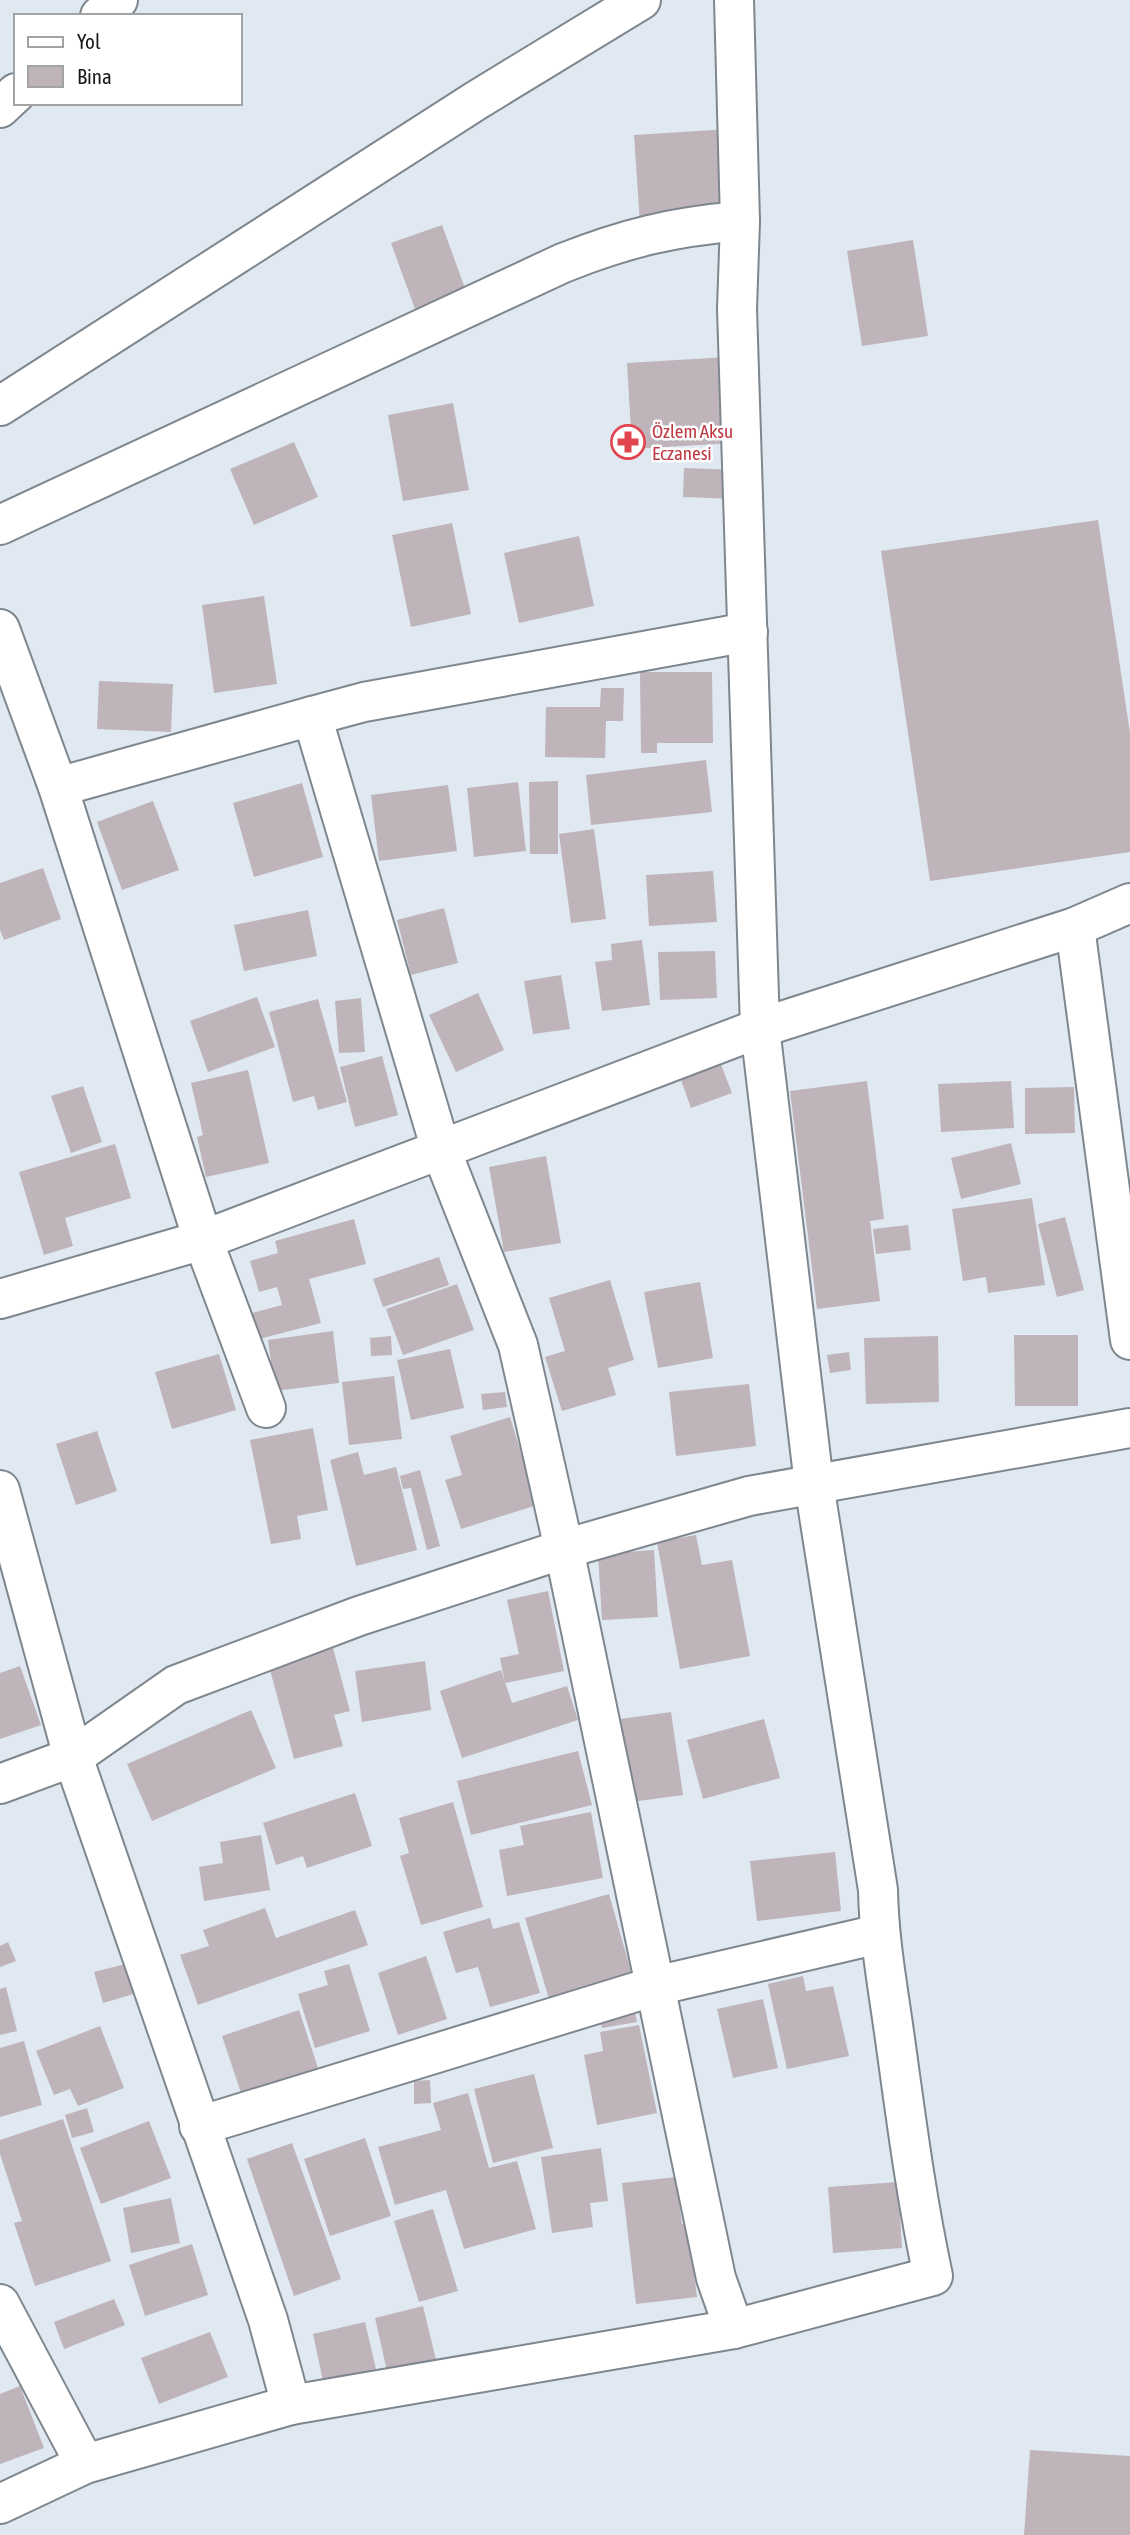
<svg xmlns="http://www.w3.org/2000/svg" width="1130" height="2535" font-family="'Asap Condensed',sans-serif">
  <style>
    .building { fill: #beb4ba }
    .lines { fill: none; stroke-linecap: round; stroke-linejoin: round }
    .minor-casing { stroke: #7f878e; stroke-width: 42 }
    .minor { stroke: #fff; stroke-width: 38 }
    .labels { text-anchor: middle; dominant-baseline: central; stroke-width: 5; stroke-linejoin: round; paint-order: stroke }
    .health-label { font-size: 19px; fill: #be3a42; stroke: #fff; text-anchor: start }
  </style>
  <rect width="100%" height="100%" fill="#e0e9f1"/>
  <g class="building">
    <polygon points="730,129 736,219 640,224 634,135"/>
    <polygon points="442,225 466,291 415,309 391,243"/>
    <polygon points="913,240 928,336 862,346 847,251"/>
    <polygon points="728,357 733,443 632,449 627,363"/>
    <polygon points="453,403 469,490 403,501 388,415"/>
    <polygon points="294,442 318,497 254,525 230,469"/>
    <polygon points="684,468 738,470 737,499 683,497"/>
    <polygon points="1098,520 1130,733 1130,852 930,881 881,551"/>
    <polygon points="452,523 471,614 411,627 392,535"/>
    <polygon points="579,536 594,606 519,623 504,553"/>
    <polygon points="264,596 277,684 214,693 202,605"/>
    <polygon points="640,672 712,672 713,743 657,743 657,753 641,753"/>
    <polygon points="99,681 173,684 171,732 97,729"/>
    <polygon points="601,688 624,688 623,721 606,721 605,758 545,757 546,707 600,707"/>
    <polygon points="706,760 712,812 591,825 586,775"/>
    <polygon points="558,781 558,854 530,854 529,782"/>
    <polygon points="518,782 526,851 474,857 467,788"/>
    <polygon points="302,783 323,857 254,877 233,803"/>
    <polygon points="448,785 457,851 379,861 371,795"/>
    <polygon points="153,801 179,870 122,890 97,822"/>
    <polygon points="594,829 606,919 571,923 559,834"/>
    <polygon points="43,868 61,919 4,940 0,930 0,883"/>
    <polygon points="713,871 717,922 649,926 646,875"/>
    <polygon points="444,908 458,963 411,975 397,920"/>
    <polygon points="308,910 317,956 244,971 234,925"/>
    <polygon points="642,940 650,1005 602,1011 595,962 612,960 611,944"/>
    <polygon points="715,951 717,998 660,1000 658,952"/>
    <polygon points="561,975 570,1029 533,1034 524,981"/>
    <polygon points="478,993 504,1050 456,1072 429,1015"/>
    <polygon points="257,997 275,1047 208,1072 190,1021"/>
    <polygon points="361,998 365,1052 339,1053 335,1001"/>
    <polygon points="318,999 347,1102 318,1110 314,1096 293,1102 269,1012"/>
    <polygon points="382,1056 398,1115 355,1127 340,1067"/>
    <polygon points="720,1062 732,1093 691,1108 680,1077"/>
    <polygon points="248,1070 269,1163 206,1177 197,1137 203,1135 191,1083"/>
    <polygon points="867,1081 884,1219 870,1221 880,1301 817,1309 790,1091"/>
    <polygon points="1011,1081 1014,1128 941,1132 938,1084"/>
    <polygon points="83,1086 102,1142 71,1153 51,1096"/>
    <polygon points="1074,1087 1075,1133 1025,1134 1025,1088"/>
    <polygon points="1011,1143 1021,1184 961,1199 951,1158"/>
    <polygon points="115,1144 131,1198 65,1218 73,1246 44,1255 19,1172"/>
    <polygon points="546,1156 561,1243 504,1252 489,1167"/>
    <polygon points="1032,1198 1045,1285 988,1293 986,1277 963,1281 952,1209"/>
    <polygon points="1065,1217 1084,1290 1057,1297 1038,1224"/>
    <polygon points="354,1219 366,1264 309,1279 321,1323 255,1340 248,1314 282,1305 277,1287 259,1292 250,1261 278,1253 275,1241"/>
    <polygon points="908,1225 911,1250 876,1254 873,1229"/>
    <polygon points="439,1257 449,1285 383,1307 373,1279"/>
    <polygon points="610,1280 634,1360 608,1368 616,1395 562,1411 545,1357 565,1351 549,1298"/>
    <polygon points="700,1282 713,1358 658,1368 644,1292"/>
    <polygon points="457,1284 474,1330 403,1355 386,1309"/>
    <polygon points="333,1331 339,1383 275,1391 268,1340"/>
    <polygon points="1014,1335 1078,1335 1078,1406 1015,1406"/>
    <polygon points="391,1336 392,1355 371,1356 370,1338"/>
    <polygon points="938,1336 939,1402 866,1404 864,1338"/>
    <polygon points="450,1349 464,1408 411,1420 397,1360"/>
    <polygon points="849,1352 851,1370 830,1373 827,1355"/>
    <polygon points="219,1354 236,1410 172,1429 155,1372"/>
    <polygon points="394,1376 402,1439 349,1445 342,1382"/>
    <polygon points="749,1384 756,1446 676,1456 669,1392"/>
    <polygon points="505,1392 507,1407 483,1410 481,1394"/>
    <polygon points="510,1417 537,1505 461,1529 445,1480 462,1475 450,1436"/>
    <polygon points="313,1428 328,1510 297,1516 301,1539 271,1544 250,1440"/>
    <polygon points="97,1431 117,1491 76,1505 56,1444"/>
    <polygon points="358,1452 364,1475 396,1467 417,1550 356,1566 330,1460"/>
    <polygon points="420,1470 440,1546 427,1550 411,1488 403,1489 400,1476"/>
    <polygon points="696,1535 702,1565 732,1560 750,1656 680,1669 657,1542"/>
    <polygon points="654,1550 658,1617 602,1620 598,1554"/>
    <polygon points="548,1591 564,1671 505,1683 500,1658 519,1654 507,1600"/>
    <polygon points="333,1648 350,1711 334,1715 343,1746 294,1759 269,1666"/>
    <polygon points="425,1661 431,1710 362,1722 355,1671"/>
    <polygon points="20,1666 41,1725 0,1739 0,1673"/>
    <polygon points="501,1670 512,1703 567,1686 578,1720 462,1758 440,1691"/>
    <polygon points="251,1710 276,1768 152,1821 127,1764"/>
    <polygon points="671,1712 683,1795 624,1803 613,1720"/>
    <polygon points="764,1719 780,1778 703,1799 687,1740"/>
    <polygon points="578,1751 592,1805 471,1835 457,1781"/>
    <polygon points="355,1793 372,1846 307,1868 303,1856 276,1865 263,1823"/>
    <polygon points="453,1802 483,1907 421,1925 400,1856 409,1853 399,1818"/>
    <polygon points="591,1812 603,1878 507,1896 499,1850 524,1845 520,1826"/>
    <polygon points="261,1835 270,1890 204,1901 199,1867 223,1863 220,1842"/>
    <polygon points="835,1852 841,1911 757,1921 750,1861"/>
    <polygon points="609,1894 632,1975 549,1999 525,1918"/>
    <polygon points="265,1908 276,1938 355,1910 368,1945 198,2005 180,1955 209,1946 203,1930"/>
    <polygon points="490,1918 493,1929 519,1922 540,1993 490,2007 478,1967 456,1973 443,1932"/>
    <polygon points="8,1942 16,1961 0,1967 0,1946"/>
    <polygon points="426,1956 447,2019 398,2035 378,1973"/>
    <polygon points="129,1963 137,1993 103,2003 94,1972"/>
    <polygon points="349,1964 370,2031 315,2048 298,1994 328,1985 324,1971"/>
    <polygon points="803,1976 806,1991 833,1986 849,2056 787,2069 768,1984"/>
    <polygon points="6,1987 17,2031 0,2035 0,1989"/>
    <polygon points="763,1999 778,2068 733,2078 717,2009"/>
    <polygon points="633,2003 637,2022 602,2028 598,2010"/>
    <polygon points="299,2010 318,2068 241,2093 222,2036"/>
    <polygon points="639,2025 657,2113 597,2125 584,2055 603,2051 600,2032"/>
    <polygon points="100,2026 124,2088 78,2106 70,2089 54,2095 36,2051"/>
    <polygon points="24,2041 42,2105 0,2117 0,2048"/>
    <polygon points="534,2074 553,2148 493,2163 474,2089"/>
    <polygon points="430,2080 431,2103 414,2104 414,2081"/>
    <polygon points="468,2093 489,2168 517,2161 536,2229 464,2249 446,2190 395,2205 378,2147 441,2130 433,2103"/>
    <polygon points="87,2108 94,2132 72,2138 65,2115"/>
    <polygon points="63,2119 111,2261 35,2286 14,2223 22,2221 0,2154 0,2140"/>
    <polygon points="149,2121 171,2178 101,2204 80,2148"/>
    <polygon points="365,2138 391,2216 330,2236 304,2159"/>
    <polygon points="292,2143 341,2279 294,2296 247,2159"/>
    <polygon points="601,2148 608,2201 590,2203 593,2227 552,2233 541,2157"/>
    <polygon points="676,2177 682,2224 688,2223 697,2297 636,2304 622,2183"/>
    <polygon points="898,2182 902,2248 833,2253 828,2187"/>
    <polygon points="171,2198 180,2243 131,2253 123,2208"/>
    <polygon points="433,2209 458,2291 419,2302 394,2221"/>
    <polygon points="192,2244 208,2295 145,2316 129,2265"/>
    <polygon points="114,2299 125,2325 64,2349 54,2322"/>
    <polygon points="423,2306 436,2360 387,2371 375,2318"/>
    <polygon points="365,2322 376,2369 323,2381 313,2334"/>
    <polygon points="210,2332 228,2377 159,2404 141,2358"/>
    <polygon points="20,2386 44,2448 0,2464 0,2394"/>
    <polygon points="1030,2450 1130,2456 1130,2535 1024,2535"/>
  </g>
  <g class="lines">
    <g class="minor-casing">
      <g id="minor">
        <polyline points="100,16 118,0"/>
        <polyline points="0,108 16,93"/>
        <polyline points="0,406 477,100 641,0"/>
        <path d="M0 525 563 263C626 238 672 227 740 221"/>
        <polyline points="0,629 58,787 203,1240 266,1408"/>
        <polyline points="58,787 312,716"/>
        <polyline points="1075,927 1130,1340"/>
        <polyline points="0,1299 203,1240 760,1028 1075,927 1130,903"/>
        <path d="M0 1490 73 1757 268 2320 291 2405 734 2329 933 2276C916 2197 906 2118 895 2039 888 1988 879 1941 878 1890L814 1484 760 1028 737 309 740 221 734 0"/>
        <polyline points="0,1784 73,1757 176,1685 359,1616 564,1549 749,1496 1130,1428"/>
        <polyline points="199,2126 655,1986 879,1934"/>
        <polyline points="0,2304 85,2464"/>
        <polyline points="734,2329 716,2278 564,1549 518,1345 441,1150 312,716 364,702 748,632"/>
        <polyline points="0,2504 85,2464 291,2405"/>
      </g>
    </g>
    <use href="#minor" class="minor"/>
  </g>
  <defs>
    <g id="pharmacy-ring" transform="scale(1.75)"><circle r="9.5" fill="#fff" stroke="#e0444e" stroke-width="1.5"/><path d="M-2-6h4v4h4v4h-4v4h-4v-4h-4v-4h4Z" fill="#e0444e"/></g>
  </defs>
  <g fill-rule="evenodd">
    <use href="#pharmacy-ring" x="628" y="442"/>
  </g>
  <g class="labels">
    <g class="health-label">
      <text x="652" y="431">Özlem Aksu<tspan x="652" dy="22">Eczanesi</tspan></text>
    </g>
  </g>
  <rect x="14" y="14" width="228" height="91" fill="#ffffff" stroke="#a2a3a5" stroke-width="2"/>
  <rect x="28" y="37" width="35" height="10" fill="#ffffff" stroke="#a2a3a5" stroke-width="2"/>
  <text x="77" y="49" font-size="21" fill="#171a1d">Yol</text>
  <rect x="28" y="66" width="35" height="21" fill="#beb4ba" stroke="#a2a3a5" stroke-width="2"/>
  <text x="77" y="84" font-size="21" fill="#171a1d">Bina</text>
</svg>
